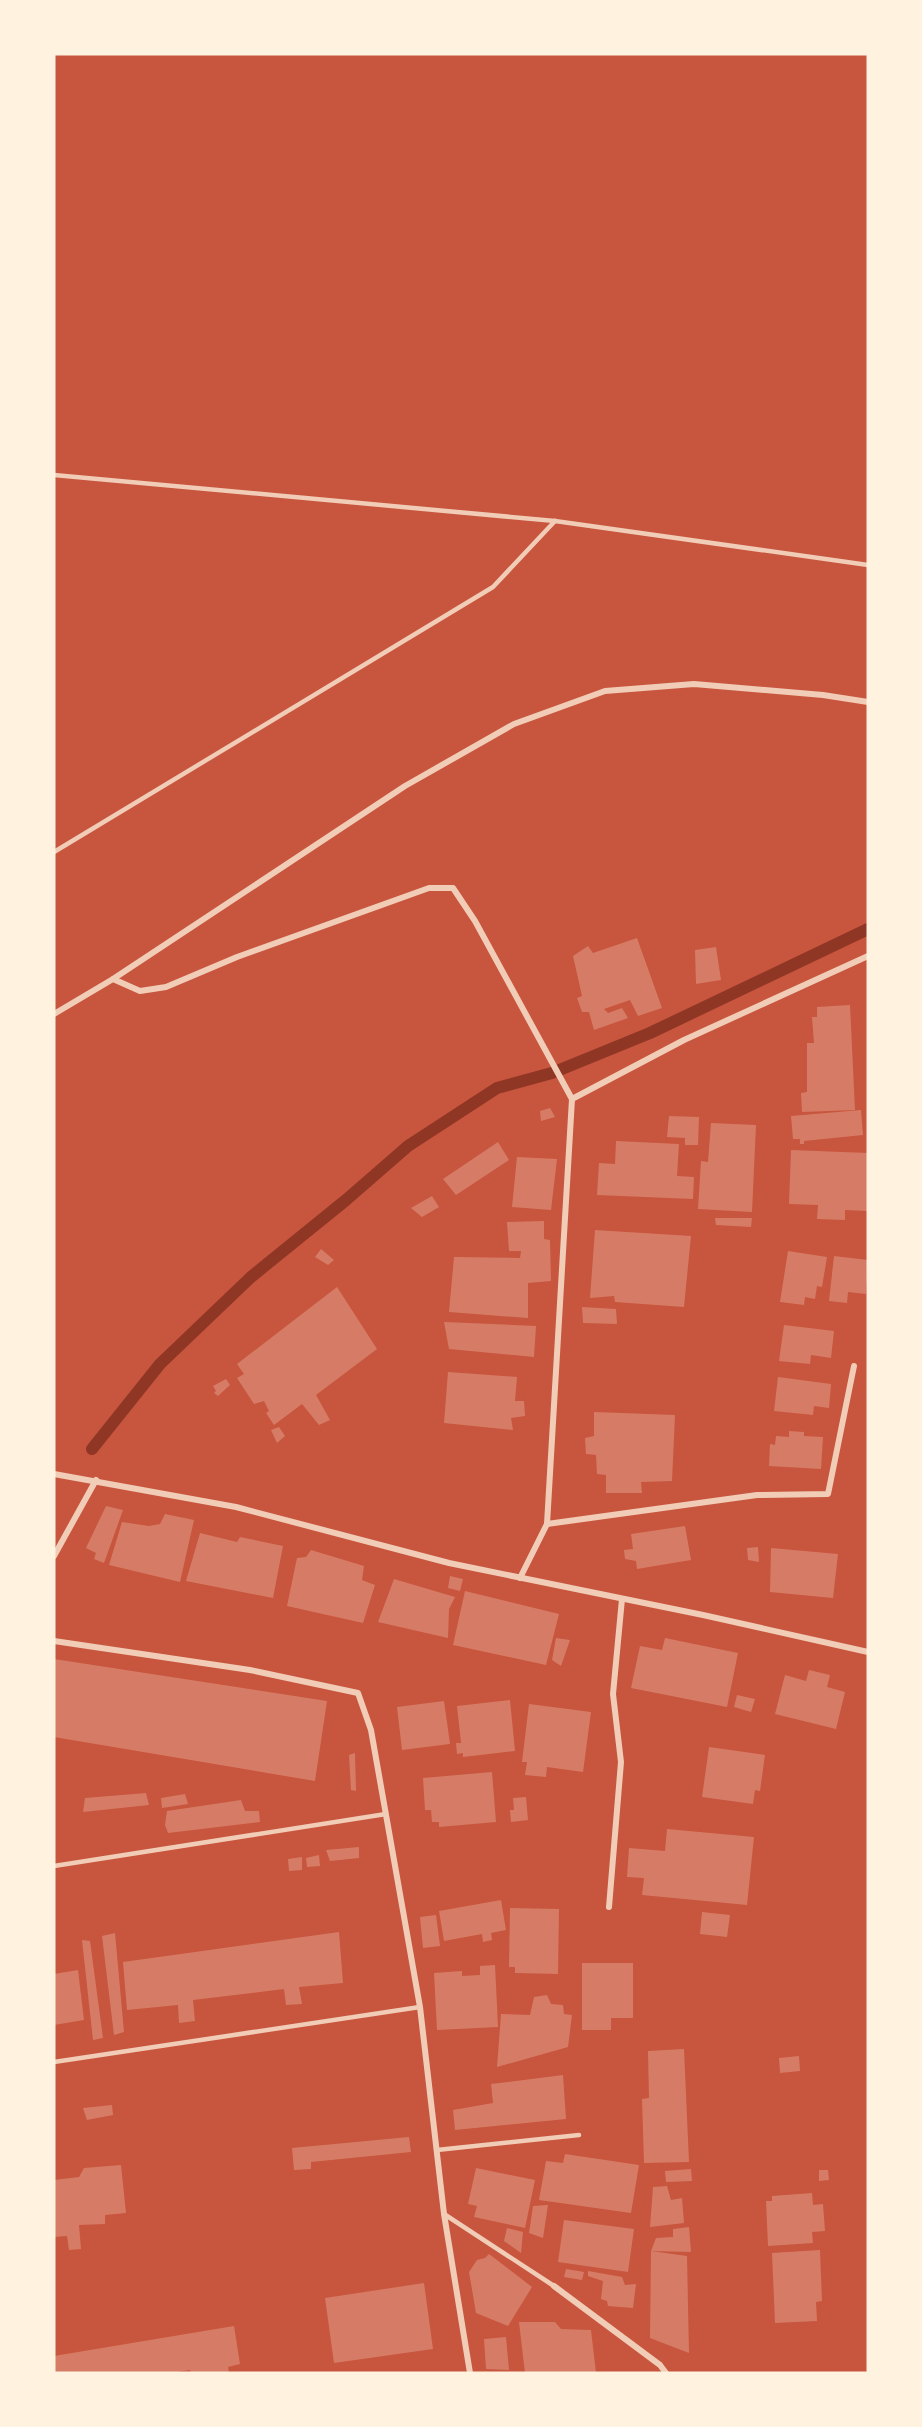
<svg xmlns="http://www.w3.org/2000/svg" width="922" height="2427" font-family="Lora,serif">
  <style>
    .lines { fill: none; stroke-linecap: round; stroke-linejoin: round }
    .stream { stroke: #8f3625; stroke-width: 12 }
    .building { fill: #d67c66 }
    .service { stroke: #f1ccb7; stroke-width: 4.5 }
    .minor { stroke: #f1ccb7; stroke-width: 6 }
  </style>
  <rect width="100%" height="100%" fill="#c8553d"/>
  <g class="lines">
    <polyline class="stream" points="92,1449 160,1364 251,1277 346,1200 408,1146 497,1088 552,1073 650,1033 868,929"/>
  </g>
  <g class="building">
    <polygon points="637,938 662,1008 638,1016 630,1000 604,1009 608,1013 622,1008 628,1018 594,1030 589,1012 582,1012 577,998 582,996 573,956 588,946 593,953"/>
    <polygon points="716,947 721,980 696,984 695,950"/>
    <polygon points="850,1005 855,1110 802,1112 801,1093 807,1092 807,1043 814,1043 812,1017 817,1017 817,1007"/>
    <polygon points="550,1108 555,1117 541,1121 540,1111"/>
    <polygon points="861,1110 863,1135 804,1141 804,1144 800,1144 800,1139 793,1139 791,1116"/>
    <polygon points="669,1116 699,1117 698,1145 685,1145 685,1138 667,1137"/>
    <polygon points="711,1123 756,1125 752,1212 698,1209 701,1161 708,1162"/>
    <polygon points="616,1141 679,1144 677,1176 694,1177 693,1199 597,1195 599,1163 615,1164"/>
    <polygon points="498,1142 509,1160 456,1195 443,1179"/>
    <polygon points="791,1150 868,1153 868,1211 845,1210 845,1220 817,1219 818,1205 789,1204"/>
    <polygon points="517,1157 557,1159 551,1210 512,1207"/>
    <polygon points="432,1196 439,1207 422,1217 411,1208"/>
    <polygon points="715,1218 752,1218 751,1227 716,1225"/>
    <polygon points="544,1221 544,1239 550,1240 551,1281 528,1283 528,1318 449,1312 454,1257 520,1258 521,1251 509,1251 507,1222"/>
    <polygon points="595,1230 691,1236 684,1307 615,1302 614,1296 590,1298"/>
    <polygon points="321,1249 334,1260 328,1265 315,1257"/>
    <polygon points="788,1251 827,1257 822,1287 817,1286 815,1299 805,1297 804,1305 780,1302"/>
    <polygon points="834,1256 868,1260 866,1294 848,1292 847,1303 829,1301"/>
    <polygon points="337,1287 377,1349 316,1395 330,1420 319,1425 302,1404 274,1425 266,1413 269,1411 264,1401 254,1404 237,1378 244,1374 237,1364"/>
    <polygon points="582,1307 616,1309 617,1324 583,1323"/>
    <polygon points="444,1322 536,1326 534,1357 449,1349"/>
    <polygon points="784,1325 834,1331 831,1358 811,1355 810,1364 779,1361"/>
    <polygon points="448,1372 517,1377 515,1401 524,1401 525,1416 511,1418 513,1430 444,1423"/>
    <polygon points="778,1377 831,1384 829,1408 814,1406 813,1415 774,1411"/>
    <polygon points="226,1379 230,1385 218,1396 214,1393 216,1391 213,1386"/>
    <polygon points="594,1412 675,1415 672,1481 641,1482 642,1493 606,1493 606,1475 597,1474 596,1455 586,1454 585,1438 594,1436"/>
    <polygon points="279,1427 285,1436 277,1443 271,1430"/>
    <polygon points="789,1431 804,1432 804,1436 823,1437 821,1469 769,1466 770,1444 775,1445 776,1436 789,1437"/>
    <polygon points="106,1506 123,1510 104,1563 94,1559 96,1553 86,1548"/>
    <polygon points="165,1514 194,1520 180,1582 109,1565 122,1522 149,1526 160,1524"/>
    <polygon points="685,1526 691,1560 637,1569 636,1561 625,1559 624,1550 633,1549 631,1534"/>
    <polygon points="200,1533 237,1542 240,1537 283,1546 273,1598 186,1581"/>
    <polygon points="758,1547 759,1562 748,1560 747,1548"/>
    <polygon points="771,1548 838,1554 833,1598 770,1592"/>
    <polygon points="311,1550 364,1566 362,1580 375,1585 363,1623 287,1606 297,1558 306,1557"/>
    <polygon points="450,1576 463,1579 460,1591 448,1588"/>
    <polygon points="394,1579 455,1597 449,1609 448,1638 378,1622"/>
    <polygon points="465,1591 559,1614 546,1665 453,1645"/>
    <polygon points="556,1638 570,1640 561,1666 552,1660"/>
    <polygon points="665,1638 738,1653 727,1707 631,1688 640,1646 662,1650"/>
    <polygon points="54,1659 327,1701 315,1781 54,1737"/>
    <polygon points="809,1670 830,1675 827,1687 845,1692 836,1729 775,1714 785,1675 806,1681"/>
    <polygon points="737,1695 755,1699 751,1712 734,1707"/>
    <polygon points="510,1700 515,1751 463,1757 463,1753 457,1754 456,1743 461,1743 457,1706"/>
    <polygon points="444,1701 450,1744 402,1750 397,1707"/>
    <polygon points="529,1704 591,1712 583,1772 547,1767 546,1777 525,1775 527,1762 522,1762"/>
    <polygon points="709,1747 765,1755 760,1791 755,1790 753,1804 702,1797"/>
    <polygon points="355,1753 356,1791 351,1790 349,1755"/>
    <polygon points="492,1772 496,1822 439,1827 439,1822 432,1822 431,1810 425,1810 423,1778"/>
    <polygon points="146,1793 149,1805 83,1812 85,1798"/>
    <polygon points="185,1794 188,1804 162,1808 161,1798"/>
    <polygon points="526,1797 528,1820 511,1822 510,1810 514,1810 513,1798"/>
    <polygon points="241,1800 245,1811 259,1811 260,1822 168,1833 165,1825 167,1811"/>
    <polygon points="667,1829 754,1837 747,1905 642,1895 644,1878 627,1877 629,1848 665,1851"/>
    <polygon points="359,1847 359,1858 330,1861 326,1850"/>
    <polygon points="319,1855 320,1866 307,1867 306,1858"/>
    <polygon points="302,1857 302,1870 289,1871 288,1859"/>
    <polygon points="501,1900 506,1930 491,1933 492,1940 483,1942 482,1934 444,1941 439,1911"/>
    <polygon points="510,1908 559,1909 558,1974 515,1973 515,1967 509,1967"/>
    <polygon points="702,1912 730,1915 727,1937 700,1934"/>
    <polygon points="436,1915 440,1946 423,1948 420,1917"/>
    <polygon points="339,1932 343,1983 299,1987 302,2004 286,2005 284,1989 193,2000 195,2021 179,2023 178,2005 127,2010 123,1962"/>
    <polygon points="115,1933 124,2032 114,2035 102,1936"/>
    <polygon points="82,1940 90,1941 103,2038 93,2040"/>
    <polygon points="582,1963 633,1963 633,2018 611,2018 611,2030 582,2030"/>
    <polygon points="495,1965 498,2027 437,2030 434,1973 462,1971 462,1976 480,1975 480,1966"/>
    <polygon points="78,1970 84,2020 54,2025 54,1974"/>
    <polygon points="547,1995 551,2004 563,2005 564,2014 572,2015 568,2047 497,2067 501,2014 530,2015 534,1997"/>
    <polygon points="684,2049 689,2162 644,2163 642,2099 649,2098 648,2051"/>
    <polygon points="799,2056 800,2071 780,2073 779,2058"/>
    <polygon points="563,2075 566,2119 455,2130 453,2110 493,2103 491,2084"/>
    <polygon points="112,2105 113,2115 87,2120 83,2108"/>
    <polygon points="409,2137 411,2152 311,2162 311,2169 294,2170 292,2148"/>
    <polygon points="565,2154 639,2165 631,2213 539,2200 546,2161 563,2163"/>
    <polygon points="121,2165 126,2213 105,2215 105,2224 79,2225 81,2249 69,2250 67,2236 54,2237 54,2180 79,2177 84,2168"/>
    <polygon points="476,2168 535,2180 525,2228 474,2217 477,2206 468,2204"/>
    <polygon points="691,2169 692,2181 666,2182 665,2171"/>
    <polygon points="819,2170 828,2170 829,2180 819,2181"/>
    <polygon points="667,2186 671,2200 682,2198 684,2223 650,2227 653,2187"/>
    <polygon points="812,2193 813,2205 823,2204 825,2231 812,2232 813,2243 768,2246 766,2201 772,2201 772,2196"/>
    <polygon points="548,2205 543,2238 529,2233 533,2206"/>
    <polygon points="564,2220 634,2229 628,2272 558,2262"/>
    <polygon points="689,2227 691,2252 651,2251 656,2238 673,2237 673,2229"/>
    <polygon points="507,2228 523,2232 521,2253 504,2241"/>
    <polygon points="820,2250 822,2301 816,2302 817,2321 775,2323 772,2253"/>
    <polygon points="651,2251 687,2256 689,2353 650,2338"/>
    <polygon points="489,2254 532,2287 508,2326 476,2313 469,2272 477,2260 485,2258"/>
    <polygon points="566,2269 584,2272 582,2280 564,2277"/>
    <polygon points="588,2271 622,2277 625,2285 636,2284 633,2308 608,2306 607,2301 601,2299 603,2281 588,2276"/>
    <polygon points="424,2283 433,2349 334,2363 325,2298"/>
    <polygon points="519,2322 555,2322 561,2329 591,2330 596,2373 525,2373"/>
    <polygon points="234,2326 240,2364 228,2367 229,2373 191,2373 190,2370 170,2373 54,2373 54,2356"/>
    <polygon points="506,2337 509,2370 486,2369 484,2339"/>
  </g>
  <g class="lines">
    <g class="service">
      <polyline points="54,475 555,521 868,565"/>
      <polyline points="54,852 493,587 555,521"/>
      <polyline points="54,1866 386,1814"/>
      <polyline points="54,2062 420,2007"/>
      <polyline points="437,2150 579,2135"/>
      <polyline points="444,2214 554,2286"/>
    </g>
    <g class="minor">
      <polyline points="113,979 140,991 166,987 237,957 429,888 453,888 475,921 572,1099 547,1524 520,1578"/>
      <polyline points="54,1014 113,979 405,786 514,724 605,691 694,684 823,695 868,702"/>
      <polyline points="572,1099 684,1040 868,956"/>
      <polyline points="54,1474 236,1507 449,1563 703,1615 868,1652"/>
      <polyline points="547,1524 757,1495 828,1494 854,1366"/>
      <polyline points="54,1556 96,1480"/>
      <polyline points="54,1641 250,1670 358,1693 371,1730 420,2007 444,2214 470,2373"/>
      <polyline points="609,1907 621,1762 613,1694 622,1599"/>
      <polyline points="554,2286 660,2365 666,2373"/>
    </g>
  </g>
  <rect width="922" height="2427" fill="none" stroke="#fff3e0" stroke-width="111"/>
</svg>
